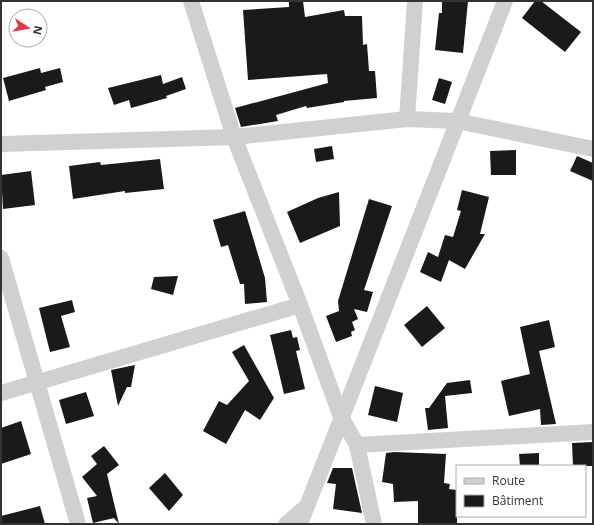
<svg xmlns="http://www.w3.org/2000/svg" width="594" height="525" font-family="'Open Sans',sans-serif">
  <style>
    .building { fill: #1a1a1a }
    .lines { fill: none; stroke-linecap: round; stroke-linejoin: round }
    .minor { stroke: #d0d0d0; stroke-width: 16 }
  </style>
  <rect width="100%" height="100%" fill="#fff"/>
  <g class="building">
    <polygon points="289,1 303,1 305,17 344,10 345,16 362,16 363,45 367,44 369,71 375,71 377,98 344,101 344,102 307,108 306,106 276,115 278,121 241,127 235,108 328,83 327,74 248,80 243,10 289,7"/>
    <polygon points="442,1 468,1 463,53 435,50 439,13 442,13"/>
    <polygon points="535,1 541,1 581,32 565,52 522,18"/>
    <polygon points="40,68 41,73 60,68 63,82 45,87 46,90 9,101 3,78"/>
    <polygon points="161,75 163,84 182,77 186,89 166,96 167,98 131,108 129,100 114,105 108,88"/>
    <polygon points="439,78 452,82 445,104 432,100"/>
    <polygon points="332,146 334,159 316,162 314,149"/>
    <polygon points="516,150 516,175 491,175 490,151"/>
    <polygon points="577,156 593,163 593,181 570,171"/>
    <polygon points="160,159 164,189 125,193 125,191 73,199 69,166 100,162 101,165"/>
    <polygon points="31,171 35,205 3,209 1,175"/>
    <polygon points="462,190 489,197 480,234 485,234 465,269 449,260 441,282 420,272 428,252 438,257 445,235 453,237 461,211 457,210"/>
    <polygon points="339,192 340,226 300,243 287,212 318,198"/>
    <polygon points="369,199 392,206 364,290 373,292 367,312 354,309 358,319 352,322 355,330 351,332 352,336 336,342 326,316 339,311 338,301"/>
    <polygon points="245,211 265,278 267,302 245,304 244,284 240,284 228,245 221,247 213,220"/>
    <polygon points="178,276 173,295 151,289 154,277"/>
    <polygon points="72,300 75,312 61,316 70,347 50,352 39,308"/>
    <polygon points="427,306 445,328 422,347 404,325"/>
    <polygon points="549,320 555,347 539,351 556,424 541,425 540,409 509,416 501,381 530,374 520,327"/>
    <polygon points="291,330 293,338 297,337 300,350 296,351 305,389 284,394 270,335"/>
    <polygon points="244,345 274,398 260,420 245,410 226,444 203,431 219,401 227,405 249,381 232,352"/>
    <polygon points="135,365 131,387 127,387 118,406 111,370"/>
    <polygon points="470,380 472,393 445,396 448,428 428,430 425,408 429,408 447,383"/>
    <polygon points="375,386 403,393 397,422 368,415"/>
    <polygon points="86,392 94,416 66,424 59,400"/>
    <polygon points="21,421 31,454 1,464 1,428"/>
    <polygon points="593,442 593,466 573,466 572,443"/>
    <polygon points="104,446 119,465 107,474 119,524 114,518 93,523 87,498 97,496 82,477 97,464 91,456"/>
    <polygon points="394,452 446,454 444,483 450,484 449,489 457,490 457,524 418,524 418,501 394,502 393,484 382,482 386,453"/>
    <polygon points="539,453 539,466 520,466 519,454"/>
    <polygon points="333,468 352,468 362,513 333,509 336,484 327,483"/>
    <polygon points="165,473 183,495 169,511 149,488"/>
    <polygon points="40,506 45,524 1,524 1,516"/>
  </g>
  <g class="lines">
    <g class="minor">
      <polyline points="191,1 234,137 300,305 341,417 357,445 374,524"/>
      <polyline points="407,119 415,1"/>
      <polyline points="1,144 234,137 407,119 457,121 593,149"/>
      <polyline points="1,258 78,524"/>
      <polyline points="1,393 300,305"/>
      <polyline points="357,445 593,432"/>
      <polyline points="286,524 306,507"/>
      <polyline points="300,524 505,1"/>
    </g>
  </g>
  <rect width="594" height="525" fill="none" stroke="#333333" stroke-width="4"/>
  <rect x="456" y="465" width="130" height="52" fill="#ffffff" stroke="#adadad"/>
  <rect x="464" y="478" width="20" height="6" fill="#d0d0d0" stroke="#adadad"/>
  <text x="492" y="485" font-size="12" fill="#333333">Route</text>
  <rect x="464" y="495" width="20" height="12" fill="#1a1a1a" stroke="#adadad"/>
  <text x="492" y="505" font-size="12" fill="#333333">Bâtiment</text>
  <g transform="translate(28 28) rotate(102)"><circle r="19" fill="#ffffff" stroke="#adadad"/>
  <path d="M0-3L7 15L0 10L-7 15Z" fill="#e63946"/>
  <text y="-6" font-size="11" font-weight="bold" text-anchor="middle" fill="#333333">N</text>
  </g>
</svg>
